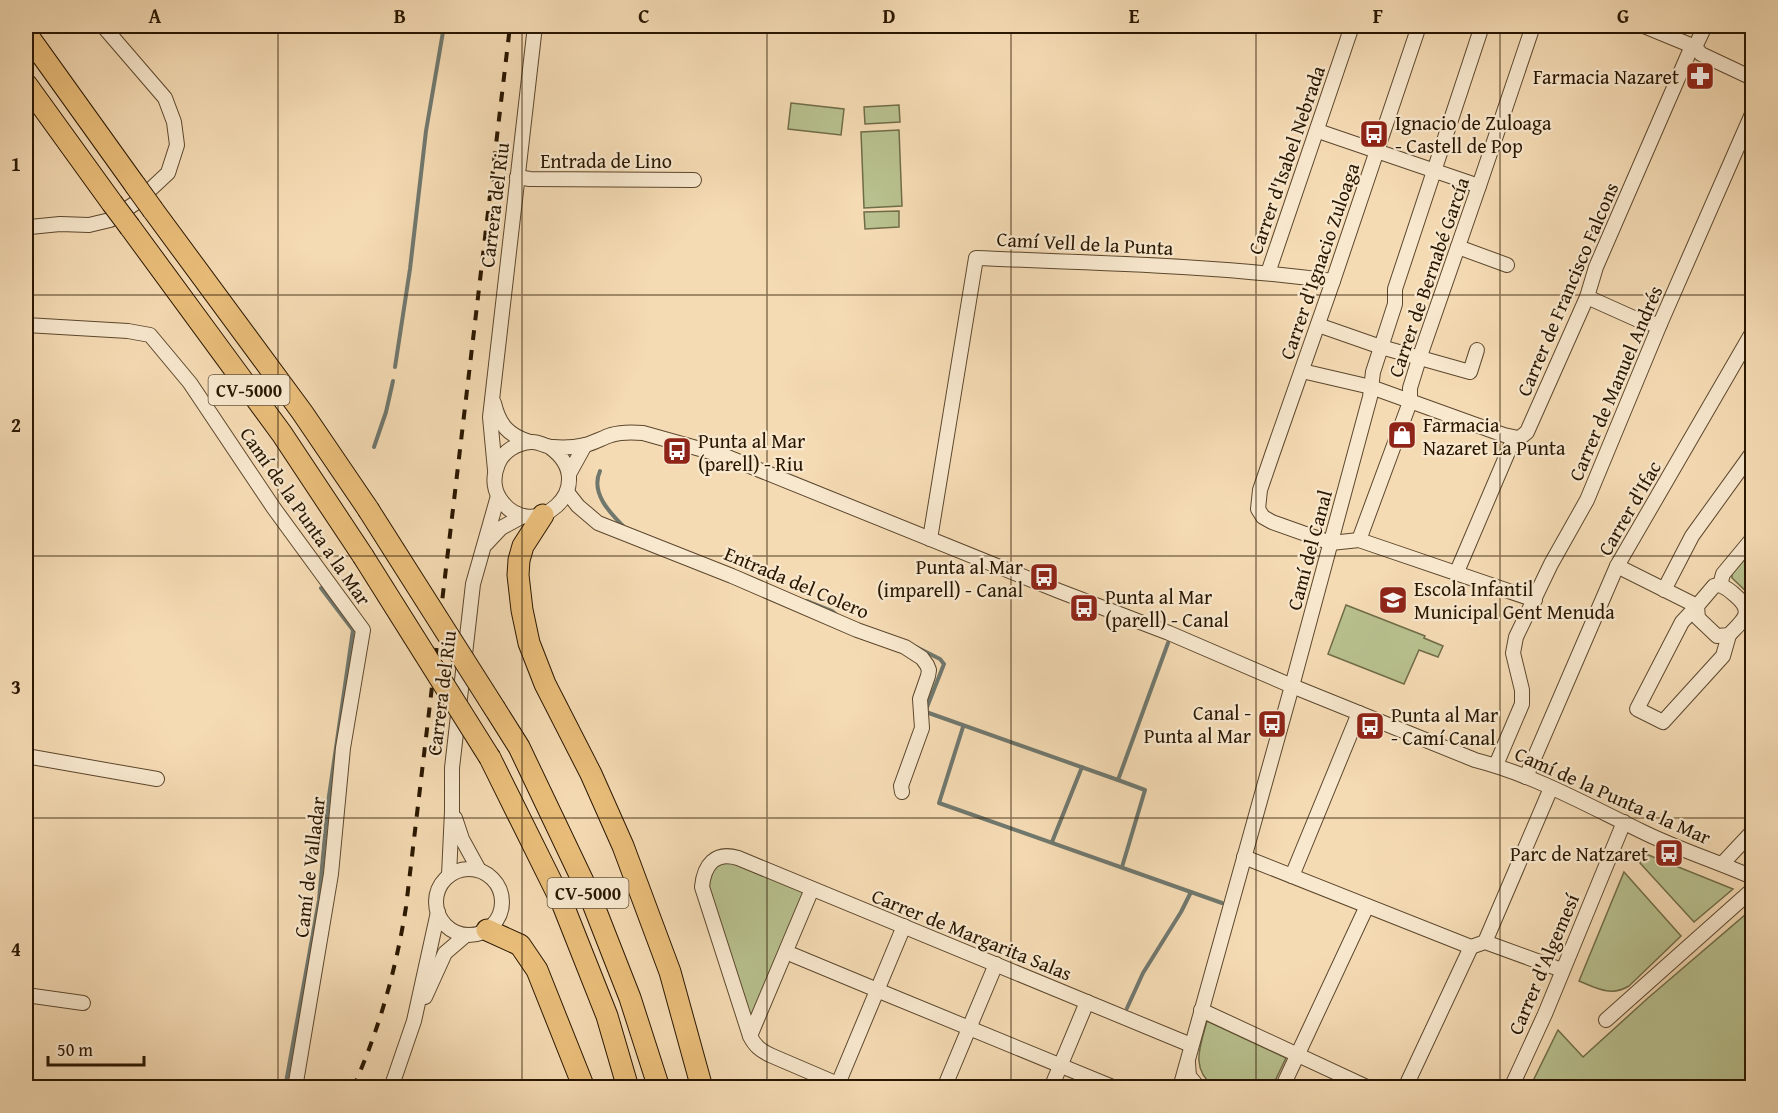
<svg xmlns="http://www.w3.org/2000/svg" width="1778" height="1113" font-family="'Gentium Book Plus',serif">
  <style>
    .green { fill: #b8c18f; stroke: #706c48; stroke-width: 1.5 }
    .lines { fill: none; stroke-linecap: round; stroke-linejoin: round }
    .stream { stroke: #70786e; stroke-width: 4 }
    .minor-casing { stroke: #5c472d; stroke-width: 16 }
    .highway-casing { stroke: #291600; stroke-width: 23 }
    .minor { stroke: #f8e8ce; stroke-width: 14 }
    .highway { stroke: #eabe7a; stroke-width: 21 }
    .rail { stroke: #291600; stroke-width: 4; stroke-dasharray: 10 10; stroke-linecap: butt }
    .highway-bridge-casing { stroke: #291600; stroke-width: 23; stroke-linecap: butt }
    .highway-bridge { stroke: #eabe7a; stroke-width: 21 }
    .grid { fill: none; stroke: #291600; stroke-width: 1.5; stroke-opacity: 0.55 }
    .labels { text-anchor: middle; dominant-baseline: central; stroke-width: 4.5; stroke-linejoin: round; paint-order: stroke }
    .shield { fill: #f8e8ce; stroke: #67553e; stroke-width: 1.5 }
    .shield-label { font-size: 18px; font-weight: bold; fill: #291600 }
    .poi-label { font-size: 20px; fill: #291600; stroke: #f8e8ce; text-anchor: start }
    .street-label { font-size: 20px; fill: #291600; stroke: #f8e8ce }
    .neatline { fill: none; stroke: #291600; stroke-width: 2 }
    .grid-label { font-size: 20px; text-anchor: middle; font-weight: bold; fill: #291600 }
  </style>
  <rect width="100%" height="100%" fill="#f5dbb4"/>
  <filter id="stains"><feTurbulence type="fractalNoise" baseFrequency=".00333" numOctaves="4"/><feColorMatrix values="0 0 0 0 .2 0 0 0 0 .09 0 0 0 0 .02 0 0 0 .5 -.17"/></filter>
  <radialGradient id="worn" r=".72"><stop offset=".6" stop-color="#630" stop-opacity="0"/><stop offset="1" stop-color="#630" stop-opacity=".3"/></radialGradient>
  <g class="green">
    <polygon points="791,103 844,109 841,135 788,129"/>
    <polygon points="899,105 900,122 865,124 864,107"/>
    <polygon points="899,130 902,206 864,208 861,132"/>
    <polygon points="899,211 899,227 865,229 864,212"/>
    <polygon points="1752,550 1752,597 1732,578 1732,574"/>
    <polygon points="1346,605 1425,636 1424,638 1443,646 1438,657 1419,650 1404,684 1328,654"/>
    <polygon points="1646,854 1733,889 1694,922 1640,863 1641,855"/>
    <path d="M732 861 802 889 804 893 756 1014 750 1017 707 886C714 866 711 867 732 861Z"/>
    <path d="M1624 872 1681 936 1629 986C1611 997 1596 988 1579 981Z"/>
    <polygon points="1752,909 1752,1087 1530,1087 1558,1030 1583,1057 1648,998"/>
    <path d="M1207 1021 1286 1058 1272 1087H1214C1190 1068 1200 1047 1207 1021Z"/>
  </g>
  <g class="lines">
    <g class="stream">
      <polyline points="395,367 410,269 426,131 444,26"/>
      <polyline points="374,447 386,412 393,381"/>
      <path d="M600 471C590 493 610 513 625 528"/>
      <polyline points="807,601 832,611 838,616"/>
      <polyline points="914,646 940,659 944,664 927,707 926,712 1118,780"/>
      <polyline points="963,727 939,803 1222,903"/>
      <polyline points="1052,842 1082,767"/>
      <polyline points="1122,867 1145,790 1118,780 1168,643"/>
      <polyline points="1127,1008 1143,973 1181,912 1191,892"/>
      <polyline points="285,1088 319,900 328,803 353,630 321,588"/>
    </g>
    <g class="minor-casing">
      <g id="minor">
        <polyline points="1419,26 1333,281 1272,455 1260,490 1258,509 1263,517 1272,522 1331,543 1359,540 1535,600"/>
        <polyline points="1644,26 1695,47 1701,54 1752,78"/>
        <polyline points="1695,47 1705,26"/>
        <polyline points="1318,131 1479,186"/>
        <polyline points="517,177 530,179 694,180"/>
        <polyline points="26,231 30,227 60,224 89,225 110,220 137,202 168,173 177,145 174,122 165,98 103,26"/>
        <polyline points="1458,247 1507,265"/>
        <polyline points="1268,273 1352,26"/>
        <polyline points="1587,297 1645,323 1660,324"/>
        <polyline points="26,325 128,331 150,335 190,383 273,507 363,630 343,748 331,874 295,1088"/>
        <polyline points="1318,325 1381,347 1470,372 1477,350"/>
        <polyline points="1302,371 1371,387 1504,435 1518,438"/>
        <path d="M494 403C499 425 509 436 530 442"/>
        <path d="M551 448C602 486 532 547 500 499 493 488 493 476 498 464 503 451 517 443 531 442 539 441 545 447 553 447 562 448 576 447 585 445 594 443 602 438 611 435 621 432 632 432 643 433L725 456 1059 591 1169 633 1292 686 1475 760C1534 775 1587 805 1641 831 1677 849 1716 861 1752 877"/>
        <polyline points="495,470 490,417 535,26"/>
        <polyline points="569,474 585,445"/>
        <polyline points="567,492 578,506 598,523 732,576 857,630 905,647 922,658 927,665 929,670 928,676 920,699 922,728 901,786 902,792"/>
        <path d="M930 539 976 258C1095 263 1215 265 1333 281"/>
        <polyline points="1359,540 1410,402 1410,388 1419,359 1479,186 1533,26"/>
        <polyline points="486,544 501,528 523,516"/>
        <polyline points="1617,566 1697,606 1682,622 1637,709 1663,722 1723,656 1729,635"/>
        <polyline points="1456,574 1511,445 1527,432 1587,297 1596,267 1692,46"/>
        <path d="M1720 585C1727 588 1731 591 1736 596 1755 613 1743 620 1729 635L1717 636 1698 618 1697 606 1714 586Z"/>
        <polyline points="1720,585 1723,574 1752,539"/>
        <polyline points="1664,590 1692,536 1752,453"/>
        <polyline points="26,756 157,779"/>
        <polyline points="1496,765 1522,704 1522,690 1513,653 1516,637 1551,564 1587,500 1660,324 1752,114"/>
        <polyline points="1526,777 1617,566 1752,333"/>
        <polyline points="455,818 462,839 479,870"/>
        <polyline points="1244,857 1471,947 1485,942 1562,970"/>
        <polyline points="1722,864 1752,832"/>
        <circle cx="469" cy="902" r="33"/>
        <polyline points="449,875 452,811 452,768 473,584 498,496"/>
        <polyline points="1292,876 1359,713"/>
        <polyline points="1485,942 1551,788"/>
        <polyline points="793,955 870,987"/>
        <polyline points="884,993 1115,1088"/>
        <polyline points="26,995 83,1003"/>
        <polyline points="425,997 445,953 466,935"/>
        <polyline points="1201,1010 1369,1088"/>
        <polyline points="1606,1020 1752,890"/>
        <polyline points="750,1036 812,889"/>
        <polyline points="1188,1063 1189,1076 1199,1088"/>
        <polyline points="838,1084 904,926"/>
        <polyline points="391,1088 414,1021 438,912"/>
        <path d="M847 1088 770 1055C760 1050 755 1046 750 1036L702 887C704 865 715 851 738 858L1191 1045"/>
        <polyline points="944,1088 996,964"/>
        <polyline points="1051,1088 1087,1002"/>
        <polyline points="1180,1088 1292,686 1370,397 1373,372 1395,304 1395,289 1482,26"/>
        <polyline points="1282,1088 1367,906"/>
        <polyline points="1405,1088 1471,947"/>
        <polyline points="1511,1088 1545,1014 1624,822"/>
      </g>
    </g>
    <g class="highway-casing">
      <g id="highway">
        <polyline points="26,33 135,185"/>
        <polyline points="26,84 112,203"/>
        <polyline points="153,210 302,412 368,509"/>
        <polyline points="130,227 282,434 363,556"/>
        <polyline points="543,515 523,546 519,560 518,575 522,610 529,643 545,684 591,774 623,846 670,972 702,1088"/>
        <polyline points="495,709 519,747 590,896 630,998 659,1088"/>
        <polyline points="490,758 563,905 607,1016 628,1088"/>
        <polyline points="487,930 520,945 537,970 584,1088"/>
      </g>
    </g>
    <use href="#minor" class="minor"/>
    <use href="#highway" class="highway"/>
    <g class="rail">
      <polyline points="433,752 444,662"/>
      <path d="M353 1088C379 1030 396 970 406 907L510 26"/>
    </g>
    <g class="highway-bridge-casing">
      <g id="highway-bridge">
        <polyline points="135,185 153,210"/>
        <polyline points="112,203 130,227"/>
        <polyline points="368,509 495,709"/>
        <polyline points="363,556 490,758"/>
      </g>
    </g>
    <use href="#highway-bridge" class="highway-bridge"/>
  </g>
  <path class="grid" d="M278 26V1088M522 26V1088M767 26V1088M1011 26V1088M1256 26V1088M1500 26V1088M26 295H1752M26 556H1752M26 818H1752"/>
  <defs>
    <g id="pharmacy-square" transform="scale(1.5)"><rect x="-9" y="-9" width="18" height="18" rx="4" fill="#8f2418" stroke="#f8e8ce"/><path d="M-2-6h4v4h4v4h-4v4h-4v-4h-4v-4h4Z" fill="#fff"/></g>
    <g id="bus-square" transform="scale(1.5)"><rect x="-9" y="-9" width="18" height="18" rx="4" fill="#8f2418" stroke="#f8e8ce"/><path d="M-5-6H5V4H4V6H2V4H-2V6H-4V4H-5ZM-3.5-4V0h7V-4ZM-3.5 1.2v1.5H-2V1.2ZM2 1.2v1.5H3.5V1.2Z" fill="#fff"/></g>
    <g id="shop-square" transform="scale(1.5)"><rect x="-9" y="-9" width="18" height="18" rx="4" fill="#8f2418" stroke="#f8e8ce"/><path d="M-5-2.5h2.3a2.7 3.5 0 0 1 5.4 0H5L5.5 6h-11ZM-1.5-2.5h3a1.5 2.3 0 0 0-3 0Z" fill="#fff"/></g>
    <g id="school-square" transform="scale(1.5)"><rect x="-9" y="-9" width="18" height="18" rx="4" fill="#8f2418" stroke="#f8e8ce"/><path d="M0-5L7-2L0 1L-7-2ZM-4 1L0 2.5L4 1V4Q0 6-4 4Z" fill="#fff"/></g>
  </defs>
  <g fill-rule="evenodd">
    <use href="#pharmacy-square" x="1700" y="76"/>
    <use href="#bus-square" x="1374" y="134"/>
    <use href="#shop-square" x="1402" y="435"/>
    <use href="#bus-square" x="677" y="451"/>
    <use href="#bus-square" x="1044" y="577"/>
    <use href="#school-square" x="1393" y="600"/>
    <use href="#bus-square" x="1084" y="608"/>
    <use href="#bus-square" x="1272" y="724"/>
    <use href="#bus-square" x="1370" y="726"/>
    <use href="#bus-square" x="1669" y="853"/>
  </g>
  <g class="labels">
    <g class="shield">
      <rect x="208.5" y="375" width="81" height="30" rx="4.5"/>
      <rect x="547.5" y="878" width="81" height="30" rx="4.5"/>
    </g>
    <g class="shield-label">
      <text x="249" y="390">CV-5000</text>
      <text x="588" y="893">CV-5000</text>
    </g>
    <g class="poi-label">
      <text x="1679" y="76" text-anchor="end">Farmacia Nazaret</text>
      <text x="1395" y="122">Ignacio de Zuloaga<tspan x="1395" dy="23">- Castell de Pop</tspan></text>
      <text x="1423" y="424">Farmacia<tspan x="1423" dy="23">Nazaret La Punta</tspan></text>
      <text x="698" y="440">Punta al Mar<tspan x="698" dy="23">(parell) - Riu</tspan></text>
      <text x="1023" y="566" text-anchor="end">Punta al Mar<tspan x="1023" dy="23">(imparell) - Canal</tspan></text>
      <text x="1414" y="588">Escola Infantil<tspan x="1414" dy="23">Municipal Gent Menuda</tspan></text>
      <text x="1105" y="596">Punta al Mar<tspan x="1105" dy="23">(parell) - Canal</tspan></text>
      <text x="1251" y="712" text-anchor="end">Canal -<tspan x="1251" dy="23">Punta al Mar</tspan></text>
      <text x="1391" y="714">Punta al Mar<tspan x="1391" dy="23">- Camí Canal</tspan></text>
      <text x="1648" y="853" text-anchor="end">Parc de Natzaret</text>
    </g>
    <g class="street-label">
      <text x="606" y="160">Entrada de Lino</text>
      <text transform="translate(1286 160) rotate(-71)">Carrer d'Isabel Nebrada</text>
      <text transform="translate(494 205) rotate(-83)">Carrera del Riu</text>
      <text transform="translate(1085 243) rotate(3)">Camí Vell de la Punta</text>
      <text transform="translate(1319 261) rotate(-71)">Carrer d'Ignacio Zuloaga</text>
      <text transform="translate(1428 277) rotate(-71)">Carrer de Bernabé García</text>
      <text transform="translate(1567 289) rotate(-67)">Carrer de Francisco Falcons</text>
      <text transform="translate(1615 383) rotate(-67)">Carrer de Manuel Andrés</text>
      <text transform="translate(1629 508) rotate(-60)">Carrer d'Ifac</text>
      <text transform="translate(306 516) rotate(55)">Camí de la Punta a la Mar</text>
      <text transform="translate(1309 550) rotate(-75)">Camí del Canal</text>
      <text transform="translate(797 582) rotate(23)">Entrada del Colero</text>
      <text transform="translate(441 693) rotate(-83)">Carrera del Riu</text>
      <text transform="translate(1613 795) rotate(24)">Camí de la Punta a la Mar</text>
      <text transform="translate(309 867) rotate(-83)">Camí de Valladar</text>
      <text transform="translate(972 934) rotate(22)">Carrer de Margarita Salas</text>
      <text transform="translate(1543 964) rotate(-67)">Carrer d'Algemesí</text>
    </g>
  </g>
  <rect width="1778" height="1113" fill="none" stroke="#f5dbb4" stroke-width="66"/>
  <path d="M48 1056v9h96v-9" fill="none" stroke="#291600" stroke-width="3"/>
  <text x="57" y="1056" font-size="18" fill="#291600" stroke="#f8e8ce" stroke-width="4.5" paint-order="stroke">50 m</text>
  <rect x="33" y="33" width="1712" height="1047" class="neatline"/>
  <g class="grid-label">
    <text x="155" y="23">A</text>
    <text x="400" y="23">B</text>
    <text x="644" y="23">C</text>
    <text x="889" y="23">D</text>
    <text x="1134" y="23">E</text>
    <text x="1378" y="23">F</text>
    <text x="1623" y="23">G</text>
    <text x="16" y="171">1</text>
    <text x="16" y="432">2</text>
    <text x="16" y="694">3</text>
    <text x="16" y="956">4</text>
  </g>
  <rect width="100%" height="100%" filter="url(#stains)"/>
  <rect width="100%" height="100%" fill="url(#worn)"/>
</svg>
